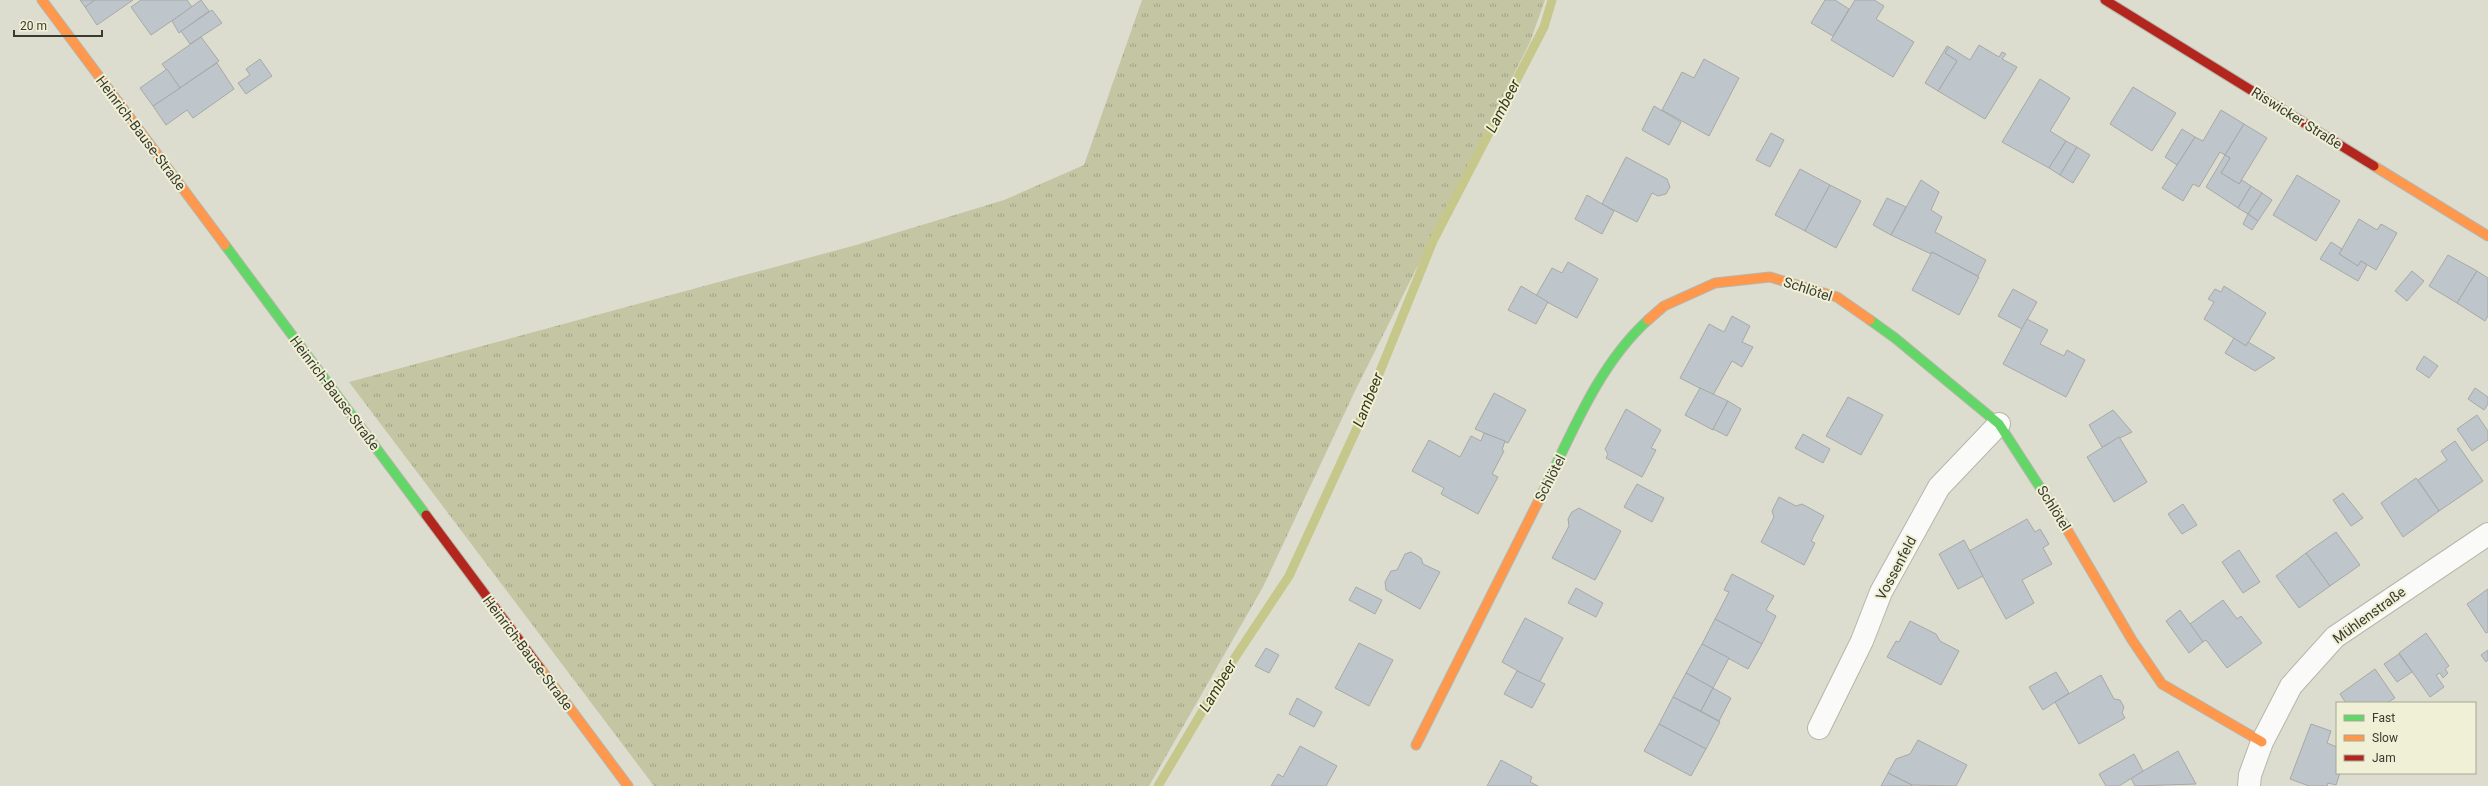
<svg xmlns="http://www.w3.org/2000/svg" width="2488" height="786" font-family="Roboto,sans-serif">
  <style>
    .grass { fill: url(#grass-tufts) }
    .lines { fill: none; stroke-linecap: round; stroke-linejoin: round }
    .stream { stroke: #c6c78a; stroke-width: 9 }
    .building { fill: #bec5cb; stroke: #a7a9a7 }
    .street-casing { stroke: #b6b6ab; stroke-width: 24 }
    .fast-casing { stroke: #b6b6ab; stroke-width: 11 }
    .slow-casing { stroke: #b6b6ab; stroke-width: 11 }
    .jam-casing { stroke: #b6b6ab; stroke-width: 11 }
    .street { stroke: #fafaf8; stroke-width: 22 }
    .fast { stroke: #63d668; stroke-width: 9 }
    .slow { stroke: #ff974d; stroke-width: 9 }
    .jam { stroke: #b3261e; stroke-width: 9 }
    .labels { text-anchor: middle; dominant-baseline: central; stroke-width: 4; stroke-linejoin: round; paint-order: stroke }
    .street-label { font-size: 14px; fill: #3a3b30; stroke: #eff0d5 }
    .water-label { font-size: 15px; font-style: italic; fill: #383815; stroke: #eff0d5 }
  </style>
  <defs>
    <pattern id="grass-tufts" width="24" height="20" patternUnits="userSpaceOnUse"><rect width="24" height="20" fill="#c4c6a3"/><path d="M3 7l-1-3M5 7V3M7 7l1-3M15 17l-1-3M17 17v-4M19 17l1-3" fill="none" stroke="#a0a285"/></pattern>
  </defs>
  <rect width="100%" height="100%" fill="#dcddce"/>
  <polygon class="grass" points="1142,0 1545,0 1530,42 1355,391 1263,587 1149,786 654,786 349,382 856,245 1004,200 1084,165"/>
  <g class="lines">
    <polyline class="stream" points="1158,786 1228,668 1289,576 1357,428 1433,241 1544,27 1552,0"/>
  </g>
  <g class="building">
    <polygon points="80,0 95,0 85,7"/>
    <polygon points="95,0 133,0 97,25 85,7"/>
    <polygon points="141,0 187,0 192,7 151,35 131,7"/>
    <polygon points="201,0 209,11 179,33 172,21"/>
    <polygon points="1825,0 1835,0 1849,9 1833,36 1811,23"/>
    <polygon points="1855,0 1874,0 1884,6 1876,19 1914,42 1893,77 1831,40"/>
    <polygon points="212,10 222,23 190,44 181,31"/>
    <polygon points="201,37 219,61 180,88 162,64"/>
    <polygon points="1979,45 1999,57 2002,52 2006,54 2002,59 2017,67 1985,119 1938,91 1957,61 1945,53 1949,47 1970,60"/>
    <polygon points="1947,46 1949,47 1945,53 1957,61 1938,91 1925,83"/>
    <polygon points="260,59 272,76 246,94 238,83 250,75 246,69"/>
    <polygon points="1704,59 1739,78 1709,136 1662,110 1682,72 1694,78"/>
    <polygon points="217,63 234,89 193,118 187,110 166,125 153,106"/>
    <polygon points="167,69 180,88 153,106 140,88"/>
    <polygon points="2040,79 2070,98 2050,131 2066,141 2049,168 2002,142"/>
    <polygon points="2133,87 2176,113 2152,151 2110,124"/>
    <polygon points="1654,106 1681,122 1669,145 1642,130"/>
    <polygon points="2221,110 2244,124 2225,155 2220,152 2199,187 2193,184 2183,201 2162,188 2195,137 2203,141"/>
    <polygon points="2244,124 2267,138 2239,184 2221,173 2230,158 2225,155"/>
    <polygon points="2182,129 2195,137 2177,165 2165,157"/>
    <polygon points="1771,133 1784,140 1770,167 1756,160"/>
    <polygon points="2066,141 2077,147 2060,175 2049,168"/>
    <polygon points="2077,147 2090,155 2073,183 2060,175"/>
    <polygon points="2225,155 2230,158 2221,173 2239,184 2242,180 2251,186 2238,208 2206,187"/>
    <polygon points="1626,157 1667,179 1670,187 1666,194 1658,196 1652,193 1637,222 1602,204"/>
    <polygon points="1800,169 1830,185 1805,231 1775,215"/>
    <polygon points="2297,175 2340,201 2316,241 2273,215"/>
    <polygon points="1921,180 1939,192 1931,210 1942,217 1935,232 1986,260 1978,276 1932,252 1931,254 1891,235"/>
    <polygon points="1830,185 1861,201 1836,248 1805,231"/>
    <polygon points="2251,186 2262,193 2248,214 2238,208"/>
    <polygon points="2262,193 2272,200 2258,221 2248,214"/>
    <polygon points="1587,195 1614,211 1602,234 1575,219"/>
    <polygon points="1887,198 1906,207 1891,235 1873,225"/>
    <polygon points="2248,214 2258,221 2252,230 2243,224"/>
    <polygon points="2359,219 2377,230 2381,224 2397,233 2376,270 2361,261 2358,266 2339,254"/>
    <polygon points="2331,242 2342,249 2339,254 2358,266 2361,261 2367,265 2358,281 2320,259"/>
    <polygon points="1932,252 1979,277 1959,315 1912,290"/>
    <polygon points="2448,255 2477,271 2457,303 2429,286"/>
    <polygon points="1568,262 1598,279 1577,318 1536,296 1552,268 1562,273"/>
    <polygon points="2412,271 2424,281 2407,301 2395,291"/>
    <polygon points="2477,271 2488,278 2488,316 2485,321 2457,303"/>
    <polygon points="1521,286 1548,302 1536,324 1508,310"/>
    <polygon points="2224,286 2266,313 2246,346 2204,319 2214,302 2208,299 2215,289 2221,292"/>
    <polygon points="2013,289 2037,302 2022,329 1998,316"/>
    <polygon points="1732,316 1750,326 1742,342 1753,347 1742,367 1732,361 1713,395 1680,378 1709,324 1724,332"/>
    <polygon points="2027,319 2048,330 2040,344 2064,356 2067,350 2085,360 2066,397 2003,364"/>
    <polygon points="2234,338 2246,346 2248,342 2275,358 2255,371 2225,353"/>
    <polygon points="2424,356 2438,366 2429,378 2416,369"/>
    <polygon points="1700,388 1728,401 1713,430 1685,415"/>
    <polygon points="2475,388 2488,397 2488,404 2484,410 2468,399"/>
    <polygon points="1494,393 1526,410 1508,443 1475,429"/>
    <polygon points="1848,397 1883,415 1861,455 1826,436"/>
    <polygon points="1728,401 1741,409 1727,436 1713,429"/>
    <polygon points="1626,409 1661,430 1651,448 1656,450 1642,477 1606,458 1608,454 1605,449"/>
    <polygon points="2113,410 2132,432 2102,447 2089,425"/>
    <polygon points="2477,415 2488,431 2488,440 2472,451 2457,429"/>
    <polygon points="1484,433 1505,441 1502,450 1504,451 1492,474 1498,477 1478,514 1441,494 1444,488 1412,471 1429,440 1460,457 1471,436 1481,441"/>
    <polygon points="1803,434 1830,449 1823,463 1795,448"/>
    <polygon points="2119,437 2147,482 2114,502 2087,457"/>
    <polygon points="2455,441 2483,481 2439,511 2418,480 2447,460 2441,451"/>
    <polygon points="2416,478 2439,511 2403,537 2381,503"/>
    <polygon points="1637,484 1664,498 1652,522 1624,507"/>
    <polygon points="2343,493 2363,518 2351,526 2333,500"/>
    <polygon points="1779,497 1796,506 1802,504 1824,516 1811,541 1815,543 1804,565 1761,542 1774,517 1772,511"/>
    <polygon points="2183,504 2197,525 2182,534 2168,514"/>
    <polygon points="1579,508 1621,531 1595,580 1552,558 1569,526 1568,519 1572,512"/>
    <polygon points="2027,519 2035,532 2040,529 2049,544 2043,548 2052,564 2022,580 2034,603 2006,619 1969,551"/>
    <polygon points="2336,532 2360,565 2330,586 2306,553"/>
    <polygon points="1964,540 1983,576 1958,589 1939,554"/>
    <polygon points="2239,550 2260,582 2243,593 2222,562"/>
    <polygon points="1411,552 1421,558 1423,564 1440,572 1420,609 1386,590 1385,582 1391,571 1397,570 1405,554"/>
    <polygon points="2306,553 2330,586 2299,608 2276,576"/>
    <polygon points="1732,574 1774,596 1766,610 1776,616 1762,644 1715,619 1729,592 1724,590"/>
    <polygon points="1356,587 1382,600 1375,614 1349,600"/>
    <polygon points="1576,588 1603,603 1596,617 1568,603"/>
    <polygon points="2488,589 2488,632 2486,633 2467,604"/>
    <polygon points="2223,600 2237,619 2241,616 2262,643 2227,668 2206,640 2203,642 2190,624"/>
    <polygon points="2180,610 2203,642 2189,653 2166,621"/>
    <polygon points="1525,618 1563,638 1539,683 1502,662"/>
    <polygon points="1715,619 1762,644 1748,669 1702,644"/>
    <polygon points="1910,621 1936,634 1940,641 1959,651 1941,685 1887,657 1896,641 1899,642"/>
    <polygon points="2426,633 2449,666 2445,669 2448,673 2443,678 2440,673 2436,675 2444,687 2430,697 2399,653"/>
    <polygon points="1359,643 1393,660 1369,706 1335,688"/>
    <polygon points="1702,644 1729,658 1713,688 1686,673"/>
    <polygon points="1266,648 1279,655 1269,673 1255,666"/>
    <polygon points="2488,650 2488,660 2486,662 2481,655"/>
    <polygon points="2399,654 2412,672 2397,682 2384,664"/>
    <polygon points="2375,669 2395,698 2387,703 2346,703 2340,694"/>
    <polygon points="1517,671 1545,684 1532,708 1504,694"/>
    <polygon points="2056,672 2069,693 2043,710 2029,687"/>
    <polygon points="1686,673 1713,688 1701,711 1673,697"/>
    <polygon points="2101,675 2114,699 2120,700 2124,707 2122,713 2125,718 2079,744 2055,702"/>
    <polygon points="1713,688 1731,698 1719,721 1701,711"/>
    <polygon points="1673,697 1720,722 1706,749 1659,724"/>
    <polygon points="1297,698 1322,712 1314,727 1289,714"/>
    <polygon points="1659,724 1706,749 1691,776 1644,751"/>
    <polygon points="2311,724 2331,731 2327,743 2337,747 2337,773 2340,773 2336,785 2328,783 2327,786 2309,786 2290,779"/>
    <polygon points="1918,740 1967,765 1956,786 1912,785 1888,773 1896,759 1910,754"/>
    <polygon points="1300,746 1337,766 1326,786 1271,786 1278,774 1283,777"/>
    <polygon points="2178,751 2196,784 2135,786 2131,778"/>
    <polygon points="2134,754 2143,771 2119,786 2106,786 2099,774"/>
    <polygon points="1501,760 1532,777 1530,782 1538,786 1487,786"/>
    <polygon points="1888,773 1912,785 1912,786 1881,786"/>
  </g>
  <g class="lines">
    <g class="street-casing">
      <g id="street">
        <polyline points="1819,728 1862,641 1881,592 1939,487 1999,424"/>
        <polyline points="2249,786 2250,775 2262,742 2291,686 2335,637 2488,534"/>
      </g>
    </g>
    <g class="fast-casing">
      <g id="fast">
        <polyline points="225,245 426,515"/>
        <polyline points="1870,320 1895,338 1999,424 2065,526"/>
        <path d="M1540 498C1570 438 1597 366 1648 320"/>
      </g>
    </g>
    <g class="slow-casing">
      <g id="slow">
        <polyline points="42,0 225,245"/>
        <polyline points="2374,166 2488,236"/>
        <polyline points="1648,320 1664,306 1715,283 1770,277 1837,297 1870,320"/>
        <polyline points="2065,526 2132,640 2162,684 2262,742"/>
        <polyline points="540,668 628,786"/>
        <polyline points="1416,745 1540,498"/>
      </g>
    </g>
    <g class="jam-casing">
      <g id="jam">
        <polyline points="2105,0 2374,166"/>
        <polyline points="426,515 540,668"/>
      </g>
    </g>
    <use href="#street" class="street"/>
    <use href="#fast" class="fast"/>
    <use href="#slow" class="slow"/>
    <use href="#jam" class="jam"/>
  </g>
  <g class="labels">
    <g class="street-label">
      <text transform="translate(2297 118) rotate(32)">Riswicker Straße</text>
      <text transform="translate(141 133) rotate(53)">Heinrich-Bause-Straße</text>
      <text transform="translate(1808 289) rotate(18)">Schlötel</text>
      <text transform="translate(335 393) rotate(53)">Heinrich-Bause-Straße</text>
      <text transform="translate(1550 478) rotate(-63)">Schlötel</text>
      <text transform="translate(2054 508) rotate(58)">Schlötel</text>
      <text transform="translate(1896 568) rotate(-62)">Vossenfeld</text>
      <text transform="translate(2369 615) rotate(-36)">Mühlenstraße</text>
      <text transform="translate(528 653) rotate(53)">Heinrich-Bause-Straße</text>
    </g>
    <g class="water-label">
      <text transform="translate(1503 106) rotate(-63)">Lambeer</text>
      <text transform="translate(1368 400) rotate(-68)">Lambeer</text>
      <text transform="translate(1218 686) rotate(-59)">Lambeer</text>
    </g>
  </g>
  <rect x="2336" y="702" width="140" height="72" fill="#eff0d5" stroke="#a7a893"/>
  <rect x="2344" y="715" width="20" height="6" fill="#63d668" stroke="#a7a893"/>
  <text x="2372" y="722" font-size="12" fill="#3a3b30">Fast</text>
  <rect x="2344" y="735" width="20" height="6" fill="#ff974d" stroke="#a7a893"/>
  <text x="2372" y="742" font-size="12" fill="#3a3b30">Slow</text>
  <rect x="2344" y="755" width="20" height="6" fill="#b3261e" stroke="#a7a893"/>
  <text x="2372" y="762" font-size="12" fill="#3a3b30">Jam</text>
  <path d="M14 30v6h88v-6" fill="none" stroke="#3a3b30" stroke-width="2"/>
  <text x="20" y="30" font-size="12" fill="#3a3b30" stroke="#eff0d5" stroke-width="3" paint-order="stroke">20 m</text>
</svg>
